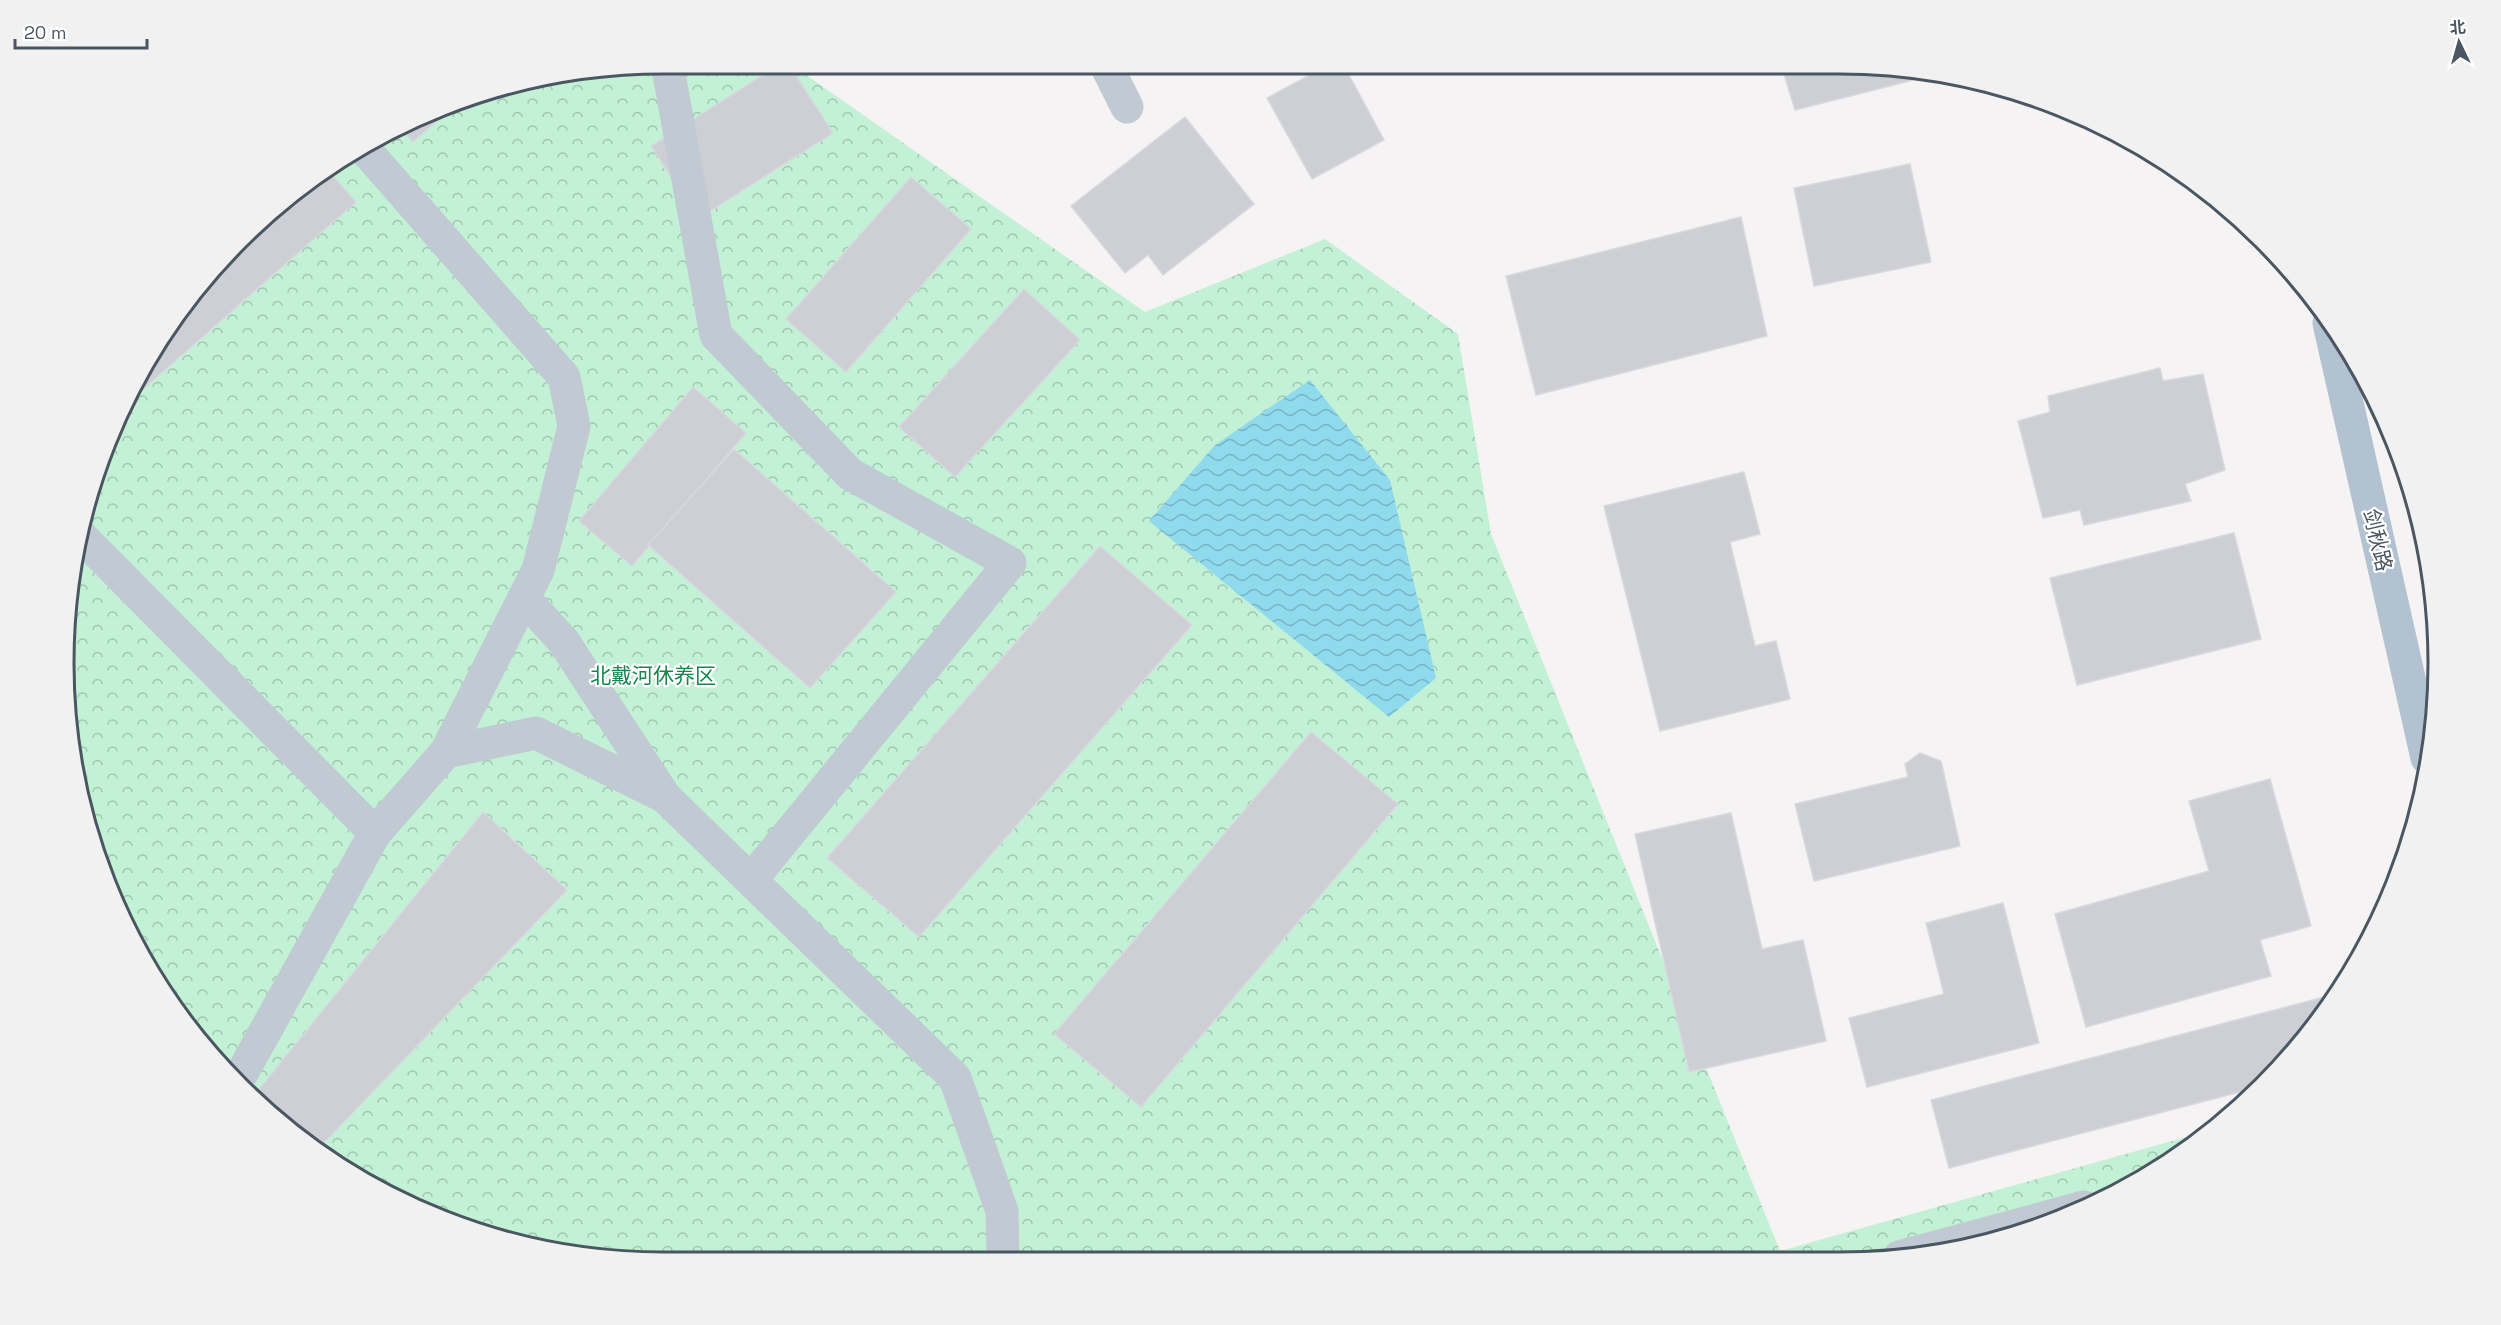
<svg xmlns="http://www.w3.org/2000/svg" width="2501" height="1325" font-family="'Space Grotesk','Noto Sans SC',sans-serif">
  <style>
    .forest { fill: url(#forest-crowns) }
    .water { fill: url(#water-waves) }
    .building { fill: #cdcfd5; stroke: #d7d9de; stroke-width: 1.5 }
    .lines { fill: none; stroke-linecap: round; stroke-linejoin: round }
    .minor { stroke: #c1cad2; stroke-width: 33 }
    .major { stroke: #b3c2d1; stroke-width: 33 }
    .labels { text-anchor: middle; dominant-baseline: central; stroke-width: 4.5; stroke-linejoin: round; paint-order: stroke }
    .street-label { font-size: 21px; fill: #4a5661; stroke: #fff }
    .park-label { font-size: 21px; fill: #17864f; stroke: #fff }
    .rim { fill: none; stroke: #4a5661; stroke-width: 3 }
  </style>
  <defs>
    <pattern id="forest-crowns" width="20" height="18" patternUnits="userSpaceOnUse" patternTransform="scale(1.5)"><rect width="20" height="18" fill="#c3f1d5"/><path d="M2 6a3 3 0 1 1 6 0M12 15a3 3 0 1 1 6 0" fill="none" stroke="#a0c6b0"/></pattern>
    <pattern id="water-waves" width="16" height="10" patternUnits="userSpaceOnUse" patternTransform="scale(1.5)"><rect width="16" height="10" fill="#90daee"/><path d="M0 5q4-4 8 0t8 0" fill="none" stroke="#78b4c4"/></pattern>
  </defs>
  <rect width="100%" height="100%" fill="#f5f3f3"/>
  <polygon class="forest" points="663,63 789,63 1145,312 1325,239 1458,334 1491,534 1780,1251 2204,1132 2172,1161 2068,1216 1917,1257 624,1261 508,1242 397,1200 298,1138 238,1086 164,995 109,892 83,817 64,702 64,623 83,508 109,433 164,330 212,267 297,187 363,143 469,95 546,74"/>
  <polygon class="water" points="1310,380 1390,480 1436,678 1389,717 1149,521 1215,445"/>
  <g class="building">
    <polygon points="782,63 788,63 833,133 698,219 651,146"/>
    <polygon points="1330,64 1343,64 1384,140 1312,179 1267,98"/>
    <polygon points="1781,64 1877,64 1937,74 1795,110"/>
    <polygon points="465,97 413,142 400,127"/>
    <polygon points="1185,117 1254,204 1163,275 1148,255 1125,273 1071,206"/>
    <polygon points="1910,164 1931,262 1814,286 1794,188"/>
    <polygon points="326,168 356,202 123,407 164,330 212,267 297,187"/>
    <polygon points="911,177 971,229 846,372 786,319"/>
    <polygon points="1741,217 1767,336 1536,395 1506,276"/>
    <polygon points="1024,289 1080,340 955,477 899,427"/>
    <polygon points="2160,368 2163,381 2203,374 2225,470 2185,484 2191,501 2084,525 2080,510 2043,518 2018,421 2050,412 2048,396"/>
    <polygon points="693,387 746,433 632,566 579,521"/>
    <polygon points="734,449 896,592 810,688 648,545"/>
    <polygon points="1744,472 1760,534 1730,542 1755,646 1776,641 1790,699 1660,731 1604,506"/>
    <polygon points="2234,533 2261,639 2077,685 2050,578"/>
    <polygon points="1100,546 1192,625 919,937 827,858"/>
    <polygon points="1311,732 1398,804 1141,1107 1054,1034"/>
    <polygon points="1920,753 1941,761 1960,846 1814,881 1795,804 1908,777 1905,764"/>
    <polygon points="2270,779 2311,926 2260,940 2271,976 2086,1027 2055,914 2209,871 2189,801"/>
    <polygon points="483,812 567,890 317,1150 298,1138 252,1098"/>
    <polygon points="1731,813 1762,949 1803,940 1826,1041 1689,1072 1635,834"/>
    <polygon points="2003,903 2039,1043 1867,1087 1849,1018 1944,994 1926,923"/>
    <polygon points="2324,997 2326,1003 2289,1058 2255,1088 1949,1168 1931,1100"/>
  </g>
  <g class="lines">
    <g class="minor">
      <polyline points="667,63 716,335 850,474 1010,563 751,880"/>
      <polyline points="1105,63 1127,107"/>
      <polyline points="361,145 564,377 574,426 538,570 446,752"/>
      <polyline points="79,534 375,833 446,752 536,733 663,796"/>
      <polyline points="524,598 564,642 665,797 955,1078 1002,1211 1003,1260"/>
      <polyline points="236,1084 375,833"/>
      <polyline points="1899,1257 2084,1207"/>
    </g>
    <polyline class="major" points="2329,323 2427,758"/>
  </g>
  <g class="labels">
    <g class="street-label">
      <text transform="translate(2378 540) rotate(77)">剑秋路</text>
    </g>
    <g class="park-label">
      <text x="653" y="675">北戴河休养区</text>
    </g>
  </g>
  <path d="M0 0H2501V1325H0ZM663 74H1839A589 589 0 0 1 2428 663V663A589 589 0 0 1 1839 1252H663A589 589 0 0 1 74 663V663A589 589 0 0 1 663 74Z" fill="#f1f1f2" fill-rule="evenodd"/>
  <path class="rim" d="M663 74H1839A589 589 0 0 1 2428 663V663A589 589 0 0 1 1839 1252H663A589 589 0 0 1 74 663V663A589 589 0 0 1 663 74Z"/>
  <g transform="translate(2459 42) rotate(355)" stroke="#ffffff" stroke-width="4.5" paint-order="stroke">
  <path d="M0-4.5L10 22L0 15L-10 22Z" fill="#4a5661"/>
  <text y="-9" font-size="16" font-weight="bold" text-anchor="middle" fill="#4a5661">北</text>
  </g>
  <path d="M15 39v9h132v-9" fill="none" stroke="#4a5661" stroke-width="3"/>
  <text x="24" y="39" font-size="18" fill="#4a5661" stroke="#ffffff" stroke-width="4.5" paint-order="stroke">20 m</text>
</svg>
